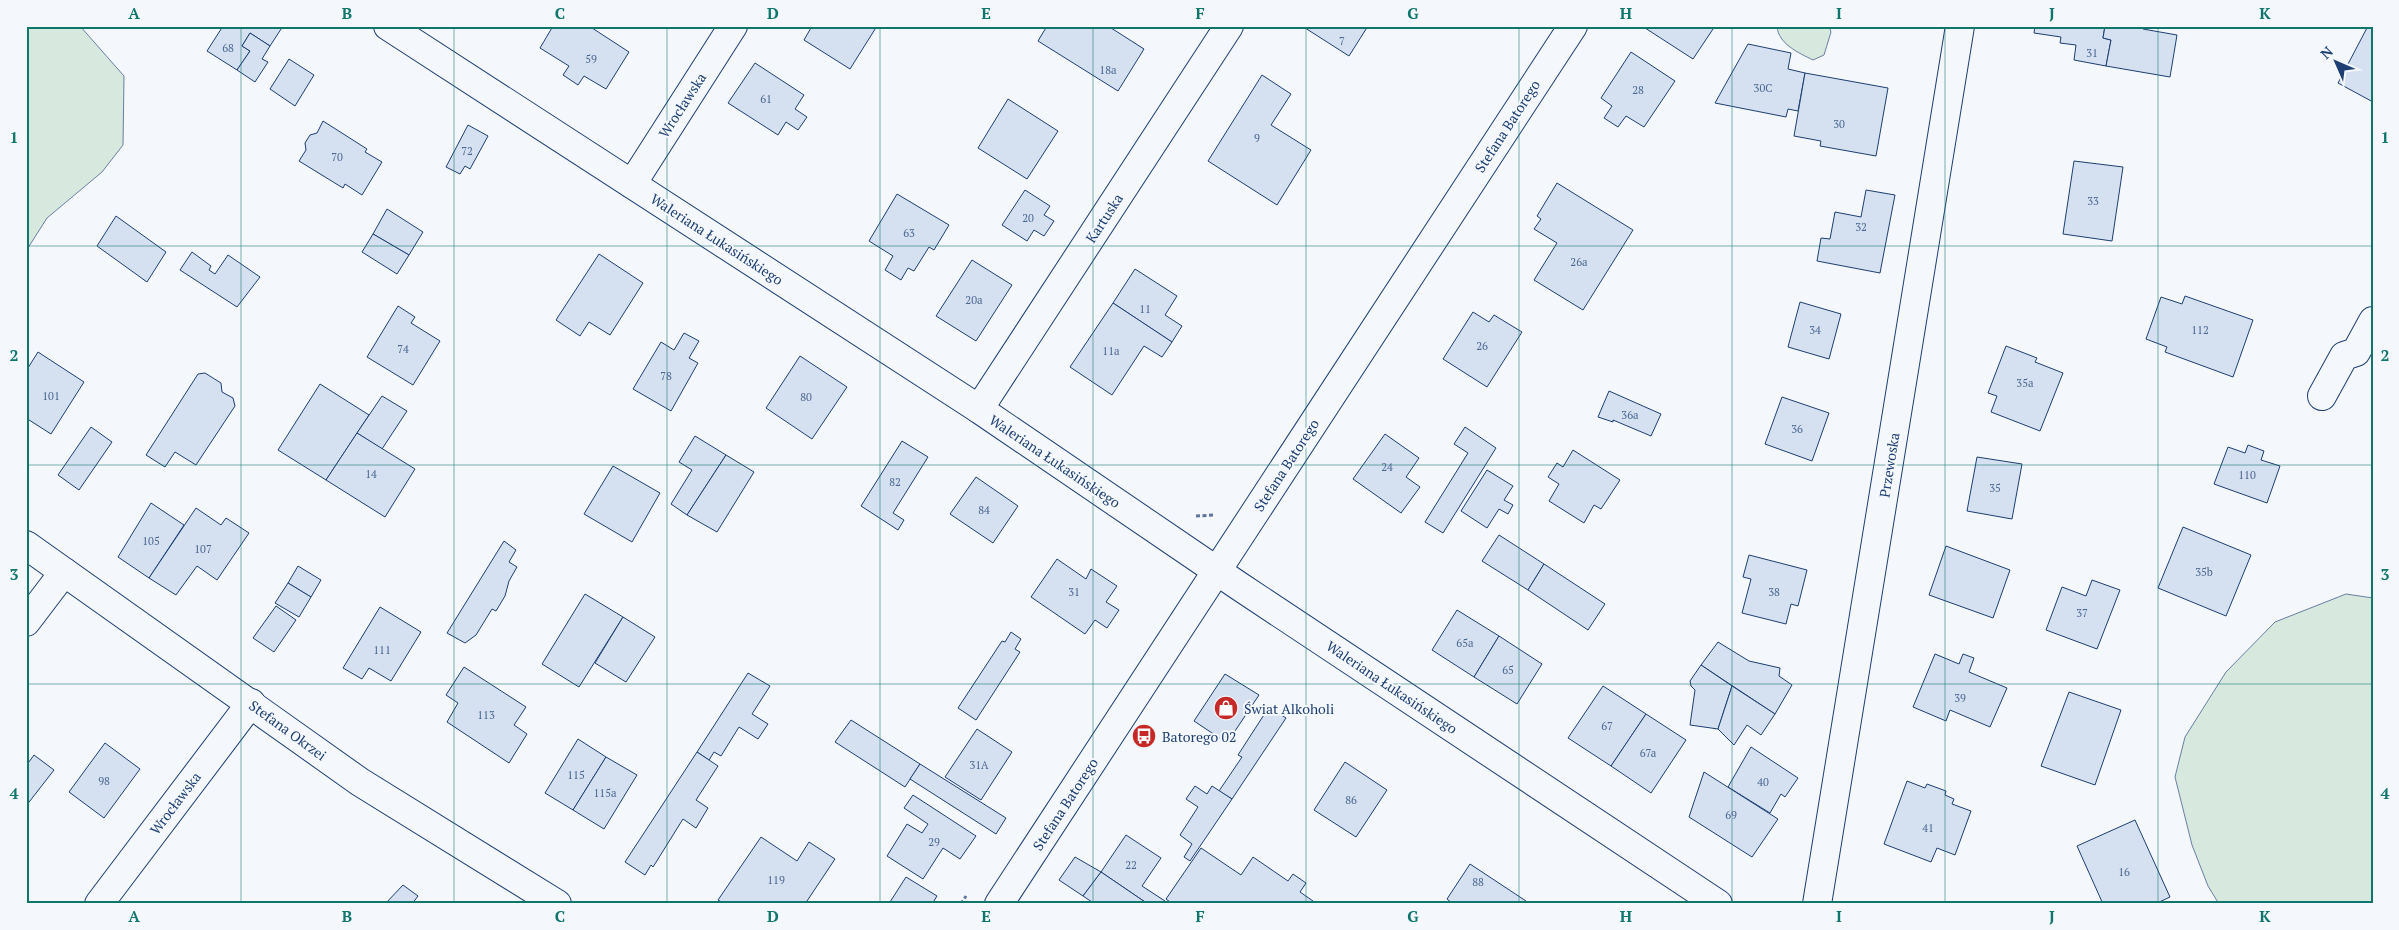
<svg xmlns="http://www.w3.org/2000/svg" width="2399" height="930" font-family="'PT Serif',serif">
  <style>
    .green { fill: #d7e8df; stroke: #687fa3 }
    .building { fill: #d5e0f0; stroke: #1d3f73 }
    .lines { fill: none; stroke-linecap: round; stroke-linejoin: round }
    .minor-casing { stroke: #1d3f73; stroke-width: 30 }
    .path { stroke: #5e769c; stroke-width: 3; stroke-dasharray: 4 2.5; stroke-linecap: butt }
    .minor { stroke: #f4f7fb; stroke-width: 28 }
    .grid { fill: none; stroke: #0f766e; stroke-width: 1; stroke-opacity: 0.55 }
    .labels { text-anchor: middle; dominant-baseline: central; stroke-width: 4; stroke-linejoin: round; paint-order: stroke }
    .number-label { font-size: 11px; fill: #4b6792 }
    .street-label { font-size: 14px; fill: #1d3f73; stroke: #f4f7fb }
    .poi-label { font-size: 14px; fill: #1d3f73; stroke: #f4f7fb; text-anchor: start }
    .neatline { fill: none; stroke: #0f766e; stroke-width: 2 }
    .grid-label { font-size: 16px; text-anchor: middle; font-weight: bold; fill: #0f766e }
  </style>
  <rect width="100%" height="100%" fill="#f4f7fb"/>
  <g class="green">
    <polygon points="30,26 80,26 124,76 123,145 102,172 47,218 26,251 26,31"/>
    <path d="M1777 26H1829L1831 32 1824 55 1813 60C1799 53 1778 44 1777 26Z"/>
    <polygon points="2346,594 2373,598 2373,904 2219,904 2208,886 2192,845 2175,777 2185,737 2226,672 2275,622"/>
  </g>
  <g class="building">
    <polygon points="223,26 283,26 270,46 250,33 242,46 250,51 237,70 207,51"/>
    <polygon points="553,26 589,26 629,52 606,89 584,76 578,85 563,75 569,66 540,48"/>
    <polygon points="812,26 877,26 850,69 804,40"/>
    <polygon points="1047,26 1108,26 1144,49 1118,91 1038,41"/>
    <polygon points="1302,26 1368,26 1349,56"/>
    <polygon points="1642,26 1715,26 1693,59"/>
    <polygon points="2035,26 2105,26 2103,38 2111,40 2106,66 2074,60 2076,45 2060,43 2061,37 2034,33"/>
    <polygon points="2105,26 2144,26 2143,29 2177,35 2170,77 2106,66 2111,40 2103,38"/>
    <polygon points="2368,26 2373,26 2373,102 2338,83"/>
    <polygon points="250,33 270,46 262,59 268,62 255,82 237,70 250,51 242,46"/>
    <polygon points="1748,44 1791,53 1788,69 1805,73 1798,111 1788,109 1786,117 1715,103"/>
    <polygon points="1631,52 1675,81 1644,127 1626,116 1618,127 1604,118 1612,106 1601,98"/>
    <polygon points="289,59 314,75 295,106 270,89"/>
    <polygon points="755,63 804,95 795,109 807,117 798,130 786,122 778,135 728,103"/>
    <polygon points="1805,73 1888,88 1876,156 1820,146 1821,141 1794,136"/>
    <polygon points="1262,75 1291,94 1271,125 1311,150 1277,205 1208,161"/>
    <polygon points="1008,99 1058,131 1027,179 978,148"/>
    <polygon points="323,121 367,149 365,152 382,162 362,195 345,184 343,188 299,161 306,150 305,143 310,135 317,133"/>
    <polygon points="468,125 488,136 470,169 465,166 460,174 446,167"/>
    <polygon points="2074,161 2123,167 2112,241 2063,234"/>
    <polygon points="1557,183 1633,230 1583,310 1534,280 1557,243 1534,229 1541,219 1537,216"/>
    <polygon points="1025,190 1050,206 1044,215 1054,221 1044,236 1034,230 1027,241 1002,225"/>
    <polygon points="1866,190 1895,195 1880,273 1817,261 1821,238 1830,239 1835,212 1861,217"/>
    <polygon points="897,194 949,225 934,250 929,247 914,271 908,268 901,280 885,270 893,256 869,241"/>
    <polygon points="387,209 423,232 409,255 373,234"/>
    <polygon points="116,216 166,252 147,282 97,246"/>
    <polygon points="373,234 409,255 397,274 362,252"/>
    <polygon points="192,252 211,266 209,270 215,274 228,255 260,277 237,307 180,270"/>
    <polygon points="599,254 643,283 610,335 589,322 580,336 556,320"/>
    <polygon points="972,260 1012,285 976,341 936,316"/>
    <polygon points="1135,269 1177,296 1165,315 1182,326 1172,342 1113,303"/>
    <polygon points="2185,296 2253,320 2233,377 2165,352 2167,347 2146,339 2161,297 2182,304"/>
    <polygon points="1800,302 1841,314 1829,359 1788,347"/>
    <polygon points="1113,303 1172,342 1162,357 1144,346 1112,395 1070,367"/>
    <polygon points="398,306 415,317 411,323 440,341 413,385 367,357"/>
    <polygon points="1473,312 1489,322 1494,315 1522,332 1487,387 1443,359"/>
    <polygon points="684,333 699,341 689,358 698,363 671,411 633,389 661,342 674,350"/>
    <polygon points="2006,346 2037,358 2035,362 2063,373 2040,431 1991,412 1997,396 1988,393"/>
    <polygon points="38,352 84,382 51,434 26,418 26,371"/>
    <polygon points="800,356 847,387 812,439 766,408"/>
    <polygon points="205,373 221,383 222,392 233,398 235,406 196,465 175,452 165,467 146,455 198,374"/>
    <polygon points="320,384 369,415 326,480 278,450"/>
    <polygon points="1609,391 1661,414 1651,436 1613,420 1613,422 1598,417"/>
    <polygon points="382,396 407,411 382,449 357,433"/>
    <polygon points="1782,397 1829,413 1812,461 1765,444"/>
    <polygon points="91,427 112,442 79,490 58,475"/>
    <polygon points="1465,427 1496,448 1443,533 1425,522 1468,453 1454,444"/>
    <polygon points="357,433 415,469 385,517 326,480"/>
    <polygon points="1385,434 1419,458 1406,477 1420,487 1401,513 1353,479"/>
    <polygon points="695,436 726,455 687,515 671,504 692,470 679,462"/>
    <polygon points="902,441 928,457 893,513 904,520 898,530 861,506"/>
    <polygon points="2248,445 2264,451 2261,460 2280,466 2267,503 2214,484 2228,447 2245,453"/>
    <polygon points="1573,450 1620,480 1601,509 1594,505 1584,523 1549,501 1559,484 1548,477 1557,463 1563,467"/>
    <polygon points="726,455 754,472 717,532 687,515"/>
    <polygon points="1977,457 2022,464 2012,519 1967,511"/>
    <polygon points="613,466 660,493 632,542 584,514"/>
    <polygon points="1487,470 1513,486 1504,500 1513,505 1508,514 1499,509 1487,528 1461,511"/>
    <polygon points="976,477 1018,506 993,543 950,514"/>
    <polygon points="151,503 184,525 149,578 118,557"/>
    <polygon points="196,508 221,525 226,518 249,533 217,580 197,566 176,595 149,578"/>
    <polygon points="2183,527 2251,555 2226,616 2158,588"/>
    <polygon points="1499,535 1544,564 1528,590 1482,561"/>
    <polygon points="504,541 516,550 509,562 517,567 509,581 505,596 496,611 492,609 476,635 465,643 447,633"/>
    <polygon points="1946,546 2010,570 1993,618 1929,595"/>
    <polygon points="1749,555 1807,570 1798,606 1791,604 1786,624 1742,613 1751,579 1743,577"/>
    <polygon points="1057,559 1086,579 1091,569 1117,586 1106,602 1119,610 1107,628 1095,620 1085,634 1031,597"/>
    <polygon points="1544,564 1605,604 1588,630 1528,590"/>
    <polygon points="298,566 321,580 311,597 288,583"/>
    <polygon points="2092,580 2120,590 2097,649 2046,630 2062,587 2086,596"/>
    <polygon points="288,583 311,597 299,617 275,603"/>
    <polygon points="585,594 623,617 579,687 542,664"/>
    <polygon points="276,606 296,620 274,652 253,638"/>
    <polygon points="380,607 421,632 391,681 369,668 362,679 343,668"/>
    <polygon points="1457,610 1499,636 1474,677 1432,650"/>
    <polygon points="623,617 655,637 626,682 595,663"/>
    <polygon points="1011,632 1021,639 1015,649 1020,652 976,720 958,708 1002,641 1005,642"/>
    <polygon points="1499,636 1542,664 1517,704 1474,677"/>
    <polygon points="1718,642 1749,661 1780,668 1779,676 1792,685 1775,714 1701,665"/>
    <polygon points="1935,654 1959,664 1963,654 1974,658 1969,672 2007,688 1990,727 1950,710 1946,721 1913,707"/>
    <polygon points="1701,665 1732,686 1718,729 1690,725 1695,690 1691,686 1690,681"/>
    <polygon points="464,667 526,707 514,725 527,734 509,763 447,722 458,703 446,695"/>
    <polygon points="748,673 770,686 752,714 768,724 758,739 739,727 721,756 714,752 709,760 697,752"/>
    <polygon points="1225,674 1259,695 1227,743 1194,721"/>
    <polygon points="1603,686 1646,714 1611,766 1568,738"/>
    <polygon points="1732,686 1775,714 1761,735 1747,725 1734,745 1718,729"/>
    <polygon points="2069,692 2121,710 2095,785 2041,766"/>
    <polygon points="1269,707 1286,718 1232,799 1219,791 1242,757 1238,755"/>
    <polygon points="1646,714 1686,740 1651,793 1611,766"/>
    <polygon points="851,720 920,764 905,787 835,742"/>
    <polygon points="977,729 1012,752 981,800 945,777"/>
    <polygon points="578,739 606,757 573,810 545,793"/>
    <polygon points="105,743 140,769 104,818 69,792"/>
    <polygon points="1751,747 1798,778 1785,797 1781,794 1770,813 1728,787"/>
    <polygon points="697,752 718,766 696,800 708,808 696,828 683,819 653,867 651,865 645,875 625,862"/>
    <polygon points="34,755 54,770 26,806 26,766"/>
    <polygon points="606,757 637,775 604,829 573,810"/>
    <polygon points="1345,762 1387,790 1356,837 1314,810"/>
    <polygon points="920,764 1006,818 996,834 910,779"/>
    <polygon points="1704,772 1778,819 1752,857 1689,817"/>
    <polygon points="1907,781 1925,788 1927,784 1946,791 1945,795 1954,799 1952,804 1971,811 1955,855 1937,848 1931,862 1884,844"/>
    <polygon points="1195,786 1207,794 1212,786 1232,799 1190,861 1184,857 1192,844 1180,835 1198,807 1186,799"/>
    <polygon points="913,795 976,836 960,859 943,848 923,879 887,856 907,824 922,833 928,824 904,808"/>
    <polygon points="2135,820 2170,897 2155,904 2103,904 2077,846"/>
    <polygon points="1126,835 1161,858 1142,886 1165,901 1163,904 1148,904 1101,872"/>
    <polygon points="761,837 797,861 809,842 835,859 805,904 725,904 718,900"/>
    <polygon points="1201,848 1241,875 1253,857 1288,881 1293,874 1306,883 1300,892 1313,901 1311,904 1173,904 1166,899"/>
    <polygon points="1075,857 1101,872 1083,896 1059,880"/>
    <polygon points="1470,864 1526,901 1525,904 1453,904 1447,899"/>
    <polygon points="1101,872 1148,904 1095,904 1083,896"/>
    <polygon points="906,877 937,896 932,904 890,902"/>
    <polygon points="403,885 418,896 412,904 385,904"/>
  </g>
  <g class="lines">
    <g class="minor-casing">
      <g id="minor">
        <polyline points="388,26 979,409 1239,586 1718,904"/>
        <polyline points="632,184 733,26"/>
        <polyline points="2322,396 2344,356 2356,352 2373,321"/>
        <polyline points="979,409 1229,26"/>
        <polyline points="26,545 360,782 557,904"/>
        <polyline points="26,622 64,572"/>
        <polyline points="99,904 251,703"/>
        <polyline points="999,904 1573,26"/>
        <polyline points="1817,904 1960,26"/>
      </g>
    </g>
    <g class="path">
      <polyline points="1196,516 1214,515"/>
      <polyline points="961,904 966,896"/>
    </g>
    <use href="#minor" class="minor"/>
  </g>
  <path class="grid" d="M241 26V904M454 26V904M667 26V904M880 26V904M1093 26V904M1306 26V904M1519 26V904M1732 26V904M1945 26V904M2158 26V904M26 246H2373M26 465H2373M26 684H2373"/>
  <defs>
    <g id="shop-disc" transform="scale(1.25)"><circle r="9.5" fill="#c62828" stroke="#f4f7fb"/><path d="M-5-2.5h2.3a2.7 3.5 0 0 1 5.4 0H5L5.5 6h-11ZM-1.5-2.5h3a1.5 2.3 0 0 0-3 0Z" fill="#fff"/></g>
    <g id="bus-disc" transform="scale(1.25)"><circle r="9.5" fill="#c62828" stroke="#f4f7fb"/><path d="M-5-6H5V4H4V6H2V4H-2V6H-4V4H-5ZM-3.5-4V0h7V-4ZM-3.5 1.2v1.5H-2V1.2ZM2 1.2v1.5H3.5V1.2Z" fill="#fff"/></g>
  </defs>
  <g fill-rule="evenodd">
    <use href="#shop-disc" x="1226" y="708"/>
    <use href="#bus-disc" x="1144" y="736"/>
  </g>
  <g class="labels">
    <g class="number-label">
      <text x="1342" y="41">7</text>
      <text x="228" y="48">68</text>
      <text x="2092" y="53">31</text>
      <text x="591" y="59">59</text>
      <text x="1108" y="70">18a</text>
      <text x="1763" y="88">30C</text>
      <text x="1638" y="90">28</text>
      <text x="766" y="99">61</text>
      <text x="1839" y="124">30</text>
      <text x="1257" y="138">9</text>
      <text x="467" y="151">72</text>
      <text x="337" y="157">70</text>
      <text x="2093" y="201">33</text>
      <text x="1028" y="218">20</text>
      <text x="1861" y="227">32</text>
      <text x="909" y="233">63</text>
      <text x="1579" y="262">26a</text>
      <text x="974" y="300">20a</text>
      <text x="1145" y="309">11</text>
      <text x="1815" y="330">34</text>
      <text x="2200" y="330">112</text>
      <text x="1482" y="346">26</text>
      <text x="403" y="349">74</text>
      <text x="1111" y="351">11a</text>
      <text x="666" y="376">78</text>
      <text x="2025" y="383">35a</text>
      <text x="51" y="396">101</text>
      <text x="806" y="397">80</text>
      <text x="1630" y="415">36a</text>
      <text x="1797" y="429">36</text>
      <text x="1387" y="467">24</text>
      <text x="371" y="474">14</text>
      <text x="2247" y="475">110</text>
      <text x="895" y="482">82</text>
      <text x="1995" y="488">35</text>
      <text x="984" y="510">84</text>
      <text x="151" y="541">105</text>
      <text x="203" y="549">107</text>
      <text x="2204" y="572">35b</text>
      <text x="1074" y="592">31</text>
      <text x="1774" y="592">38</text>
      <text x="2082" y="613">37</text>
      <text x="1465" y="643">65a</text>
      <text x="382" y="650">111</text>
      <text x="1508" y="670">65</text>
      <text x="1960" y="698">39</text>
      <text x="486" y="715">113</text>
      <text x="1607" y="726">67</text>
      <text x="1648" y="753">67a</text>
      <text x="979" y="765">31A</text>
      <text x="576" y="775">115</text>
      <text x="104" y="781">98</text>
      <text x="1763" y="782">40</text>
      <text x="605" y="793">115a</text>
      <text x="1351" y="800">86</text>
      <text x="1731" y="815">69</text>
      <text x="1928" y="828">41</text>
      <text x="934" y="842">29</text>
      <text x="1131" y="865">22</text>
      <text x="2124" y="872">16</text>
      <text x="776" y="880">119</text>
      <text x="1478" y="882">88</text>
    </g>
    <g class="street-label">
      <text transform="translate(682 105) rotate(-57)">Wrocławska</text>
      <text transform="translate(1507 126) rotate(-57)">Stefana Batorego</text>
      <text transform="translate(1104 218) rotate(-57)">Kartuska</text>
      <text transform="translate(717 239) rotate(33)">Waleriana Łukasińskiego</text>
      <text transform="translate(1055 461) rotate(34)">Waleriana Łukasińskiego</text>
      <text transform="translate(1286 465) rotate(-57)">Stefana Batorego</text>
      <text transform="translate(1889 465) rotate(-81)">Przewoska</text>
      <text transform="translate(1392 687) rotate(34)">Waleriana Łukasińskiego</text>
      <text transform="translate(288 730) rotate(36)">Stefana Okrzei</text>
      <text transform="translate(175 803) rotate(-53)">Wrocławska</text>
      <text transform="translate(1065 804) rotate(-57)">Stefana Batorego</text>
    </g>
    <g class="poi-label">
      <text x="1244" y="708">Świat Alkoholi</text>
      <text x="1162" y="736">Batorego 02</text>
    </g>
  </g>
  <rect width="2399" height="930" fill="none" stroke="#f4f7fb" stroke-width="55"/>
  <g transform="translate(2336 62) rotate(315)" stroke="#f4f7fb" stroke-width="4" paint-order="stroke">
  <path d="M0-4L9 19L0 12L-9 19Z" fill="#1d3f73"/>
  <text y="-8" font-size="14" font-weight="bold" text-anchor="middle" fill="#1d3f73">N</text>
  </g>
  <rect x="28" y="28" width="2344" height="874" class="neatline"/>
  <g class="grid-label">
    <text x="134" y="19">A</text>
    <text x="347" y="19">B</text>
    <text x="560" y="19">C</text>
    <text x="773" y="19">D</text>
    <text x="986" y="19">E</text>
    <text x="1200" y="19">F</text>
    <text x="1413" y="19">G</text>
    <text x="1626" y="19">H</text>
    <text x="1839" y="19">I</text>
    <text x="2052" y="19">J</text>
    <text x="2265" y="19">K</text>
    <text x="14" y="143">1</text>
    <text x="2385" y="143">1</text>
    <text x="14" y="361">2</text>
    <text x="2385" y="361">2</text>
    <text x="14" y="580">3</text>
    <text x="2385" y="580">3</text>
    <text x="14" y="799">4</text>
    <text x="2385" y="799">4</text>
    <text x="134" y="922">A</text>
    <text x="347" y="922">B</text>
    <text x="560" y="922">C</text>
    <text x="773" y="922">D</text>
    <text x="986" y="922">E</text>
    <text x="1200" y="922">F</text>
    <text x="1413" y="922">G</text>
    <text x="1626" y="922">H</text>
    <text x="1839" y="922">I</text>
    <text x="2052" y="922">J</text>
    <text x="2265" y="922">K</text>
  </g>
</svg>
